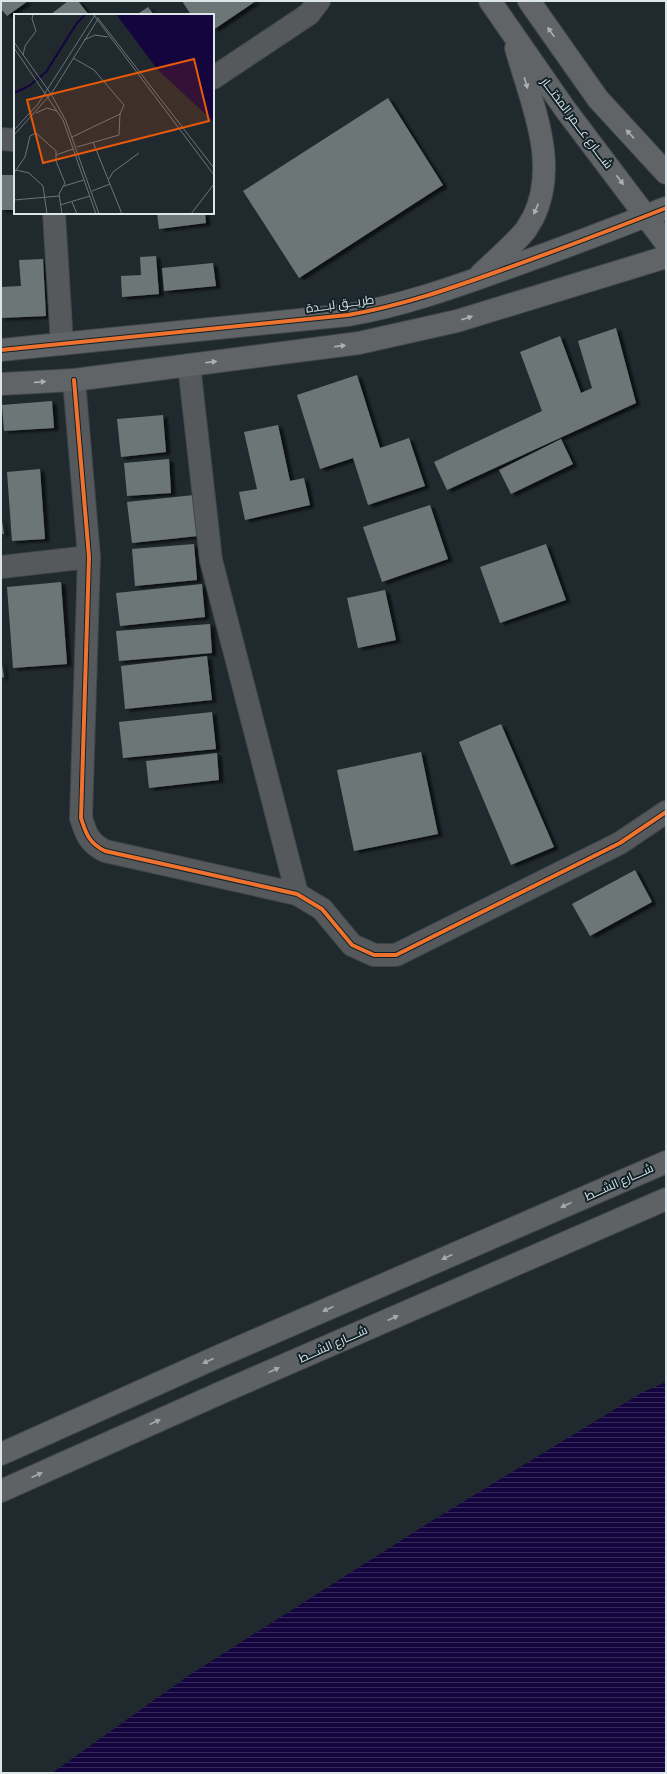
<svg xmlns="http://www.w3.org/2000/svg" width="667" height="1774" font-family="Figtree,Cairo,sans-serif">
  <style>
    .water { fill: url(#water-rules) }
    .building { fill: #6d7677; filter: url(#shadow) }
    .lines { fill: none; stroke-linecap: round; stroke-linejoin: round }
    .street-casing { stroke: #3f464a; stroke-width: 24 }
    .secondary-casing { stroke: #3f464a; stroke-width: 24 }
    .primary-casing { stroke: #3f464a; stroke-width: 24 }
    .street { stroke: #56595c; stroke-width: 22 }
    .secondary { stroke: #616467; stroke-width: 22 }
    .primary { stroke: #5e6265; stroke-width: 22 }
    .cycleway-casing { stroke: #122228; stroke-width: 6 }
    .cycleway { stroke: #ef722f; stroke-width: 4 }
    .oneway { fill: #abb2b6 }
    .oneway2 { fill: #a3abae }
    .labels { text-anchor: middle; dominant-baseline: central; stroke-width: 4; stroke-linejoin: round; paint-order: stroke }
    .street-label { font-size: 12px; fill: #dce6ea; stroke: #122228 }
    .inset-river { fill: none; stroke: #14053e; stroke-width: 2 }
    .inset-road { fill: none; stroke: #6b7579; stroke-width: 1 }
    .view { fill: #e8590c; fill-opacity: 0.15; stroke: #e8590c; stroke-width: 2 }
    .inset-edge { fill: none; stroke: #dce6ea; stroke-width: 2 }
  </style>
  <defs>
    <pattern id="water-rules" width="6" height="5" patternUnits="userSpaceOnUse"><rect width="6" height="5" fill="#14053e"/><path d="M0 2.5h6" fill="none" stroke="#36295a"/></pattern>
    <filter id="shadow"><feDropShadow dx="4.5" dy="2.5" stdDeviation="1" flood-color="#0009"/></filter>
  </defs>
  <rect width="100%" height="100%" fill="#20292d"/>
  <polygon class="water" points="666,1382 666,1773 52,1773 188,1676 430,1522 643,1392"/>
  <g class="building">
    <polygon points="1,1 28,1 7,16 1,9"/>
    <polygon points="68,1 78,1 89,15 50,15"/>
    <polygon points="182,1 256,1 213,30 213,15 191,15"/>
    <polygon points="148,7 154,15 136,15"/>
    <polygon points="388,98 443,185 299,278 243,191"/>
    <rect x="1" y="175" width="14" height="35"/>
    <polygon points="157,213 205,213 206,223 159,229"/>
    <polygon points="156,256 159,294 122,297 121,276 141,275 140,257"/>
    <polygon points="43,259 46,316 1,318 1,287 21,286 19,260"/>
    <polygon points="213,263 216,286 164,291 162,268"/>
    <polygon points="616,328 636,403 447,490 434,462 542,411 520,352 560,336 581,393 592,388 578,341"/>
    <polygon points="357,375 380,448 409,438 425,486 368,505 353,458 320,469 297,395"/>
    <polygon points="52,401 54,428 4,431 2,405"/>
    <polygon points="163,415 166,452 121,457 117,419"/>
    <polygon points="278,425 290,481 304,478 310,505 245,520 239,492 257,489 244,432"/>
    <polygon points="561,439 573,464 511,494 499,470"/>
    <polygon points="169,459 171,493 127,496 124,463"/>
    <polygon points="40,469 45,539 12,541 7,472"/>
    <polygon points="194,495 198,536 132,543 127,502"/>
    <polygon points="430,505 448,559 382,582 363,527"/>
    <polygon points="1,514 4,534 1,534"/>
    <polygon points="194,544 197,580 135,586 132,549"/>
    <polygon points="546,544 566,600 500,623 480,567"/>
    <polygon points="61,582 67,664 13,668 7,587"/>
    <polygon points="202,584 205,617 120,626 116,593"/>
    <polygon points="385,590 396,640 358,648 347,598"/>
    <polygon points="210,624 212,653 119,661 116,631"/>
    <polygon points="207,656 212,700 125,709 121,666"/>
    <polygon points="1,658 4,677 1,678"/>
    <polygon points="212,712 216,749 123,758 119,722"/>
    <polygon points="501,724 554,847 511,865 459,742"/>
    <polygon points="421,752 438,834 354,851 337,770"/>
    <polygon points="217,753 219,780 149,788 146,761"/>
    <polygon points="635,870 652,902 590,936 572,904"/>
  </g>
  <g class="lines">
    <g class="street-casing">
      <g id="street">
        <polyline points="213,78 309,14 319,1"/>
        <polyline points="1,139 15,140"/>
        <polyline points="54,213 62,344"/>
        <polyline points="189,365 211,560 297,894"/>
        <path d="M74 380 89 557 81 818C86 834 89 843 105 851L297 894 322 909 352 945 374 955H396L620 843 666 812"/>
        <polyline points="1,567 89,557"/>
      </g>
    </g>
    <g class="secondary-casing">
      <g id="secondary">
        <polyline points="490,1 565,109 666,243"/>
        <polyline points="529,1 598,99 666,173"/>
        <path d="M481 274C496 260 512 246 525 231 528 227 530 222 533 218 560 164 531 102 516 48"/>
        <path d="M1 350 348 315C400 306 449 289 499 271 555 251 611 230 666 208"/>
        <polyline points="1,384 74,380 359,343 457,321 666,257"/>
      </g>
    </g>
    <g class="primary-casing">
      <g id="primary">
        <polyline points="1,1454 217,1357 666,1162"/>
        <polyline points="1,1491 227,1390 666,1199"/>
      </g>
    </g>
    <use href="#street" class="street"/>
    <use href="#secondary" class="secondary"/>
    <use href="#primary" class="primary"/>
    <g class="cycleway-casing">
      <g id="cycleway">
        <path d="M1 350 348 315C400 306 449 289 499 271 555 251 611 230 666 208"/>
        <path d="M74 380 89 557 81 818C86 834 89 843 105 851L297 894 322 909 352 945 374 955H396L620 843 666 812"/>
      </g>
    </g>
    <use href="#cycleway" class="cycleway"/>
  </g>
  <defs><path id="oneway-solid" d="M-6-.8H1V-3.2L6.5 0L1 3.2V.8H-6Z"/></defs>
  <g class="oneway">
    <use href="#oneway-solid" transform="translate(551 32) rotate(-125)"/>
    <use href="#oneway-solid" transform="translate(526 83) rotate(74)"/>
    <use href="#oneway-solid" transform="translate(630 134) rotate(-133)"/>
    <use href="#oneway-solid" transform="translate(620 180) rotate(53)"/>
    <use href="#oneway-solid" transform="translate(536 209) rotate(113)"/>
    <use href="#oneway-solid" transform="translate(467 318) rotate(-17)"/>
    <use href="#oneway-solid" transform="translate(340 346) rotate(-7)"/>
    <use href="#oneway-solid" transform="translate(211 362) rotate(-7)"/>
    <use href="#oneway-solid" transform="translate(40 382) rotate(-4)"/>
  </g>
  <g class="oneway2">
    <use href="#oneway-solid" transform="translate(566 1205) rotate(156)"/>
    <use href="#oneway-solid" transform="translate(447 1257) rotate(156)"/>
    <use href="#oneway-solid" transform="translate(328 1309) rotate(156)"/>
    <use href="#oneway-solid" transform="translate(393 1318) rotate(-24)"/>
    <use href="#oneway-solid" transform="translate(208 1361) rotate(156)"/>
    <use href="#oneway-solid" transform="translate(274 1370) rotate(-24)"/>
    <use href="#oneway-solid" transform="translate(155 1422) rotate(-24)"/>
    <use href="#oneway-solid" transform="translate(37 1475) rotate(-24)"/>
  </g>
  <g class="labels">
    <g class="street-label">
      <text transform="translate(577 123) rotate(53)">شــــارع عـــمر المختـــار</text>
      <text transform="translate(340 304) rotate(-8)">طريـــق لبـــدة</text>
      <text transform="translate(619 1182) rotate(-24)">شــــارع الشـــط</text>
      <text transform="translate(333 1344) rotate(-24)">شــــارع الشـــط</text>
    </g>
  </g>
  <g transform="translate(14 14)">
    <rect width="200" height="200" fill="#20292d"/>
    <path d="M102 0H200V108L144 56Z" fill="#14053e"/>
    <path class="inset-river" d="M0 79 15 72 32 58 63 9 72 0"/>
    <path class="inset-road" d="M79 0 200 161M83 3 200 154M70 26 81 21 94 23M0 28 37 80 52 107 85 200M0 34 49 106 82 200M9 41 11 32 22 17 18 5 19 0M59 44 80 56 110 91 106 100 105 121 63 133M22 99 33 94 43 97M0 116 24 90 81 1M0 121 37 80 84 5M58 123 106 100M79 128 108 200M42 141 59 135M2 156 15 159 29 172 33 200M0 159 11 143 16 122 22 119 42 137V147L51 169 45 180 48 200M95 165 99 158 125 139M50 172 70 166M78 177 96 170M0 186 45 182M58 188 63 200M46 191 76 182M177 200 200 170"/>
    <path class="view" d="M180 45 195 107 29 149 13 86Z"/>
    <rect width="200" height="200" class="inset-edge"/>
  </g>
  <rect width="667" height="1774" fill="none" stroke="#dce6ea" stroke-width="4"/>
</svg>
